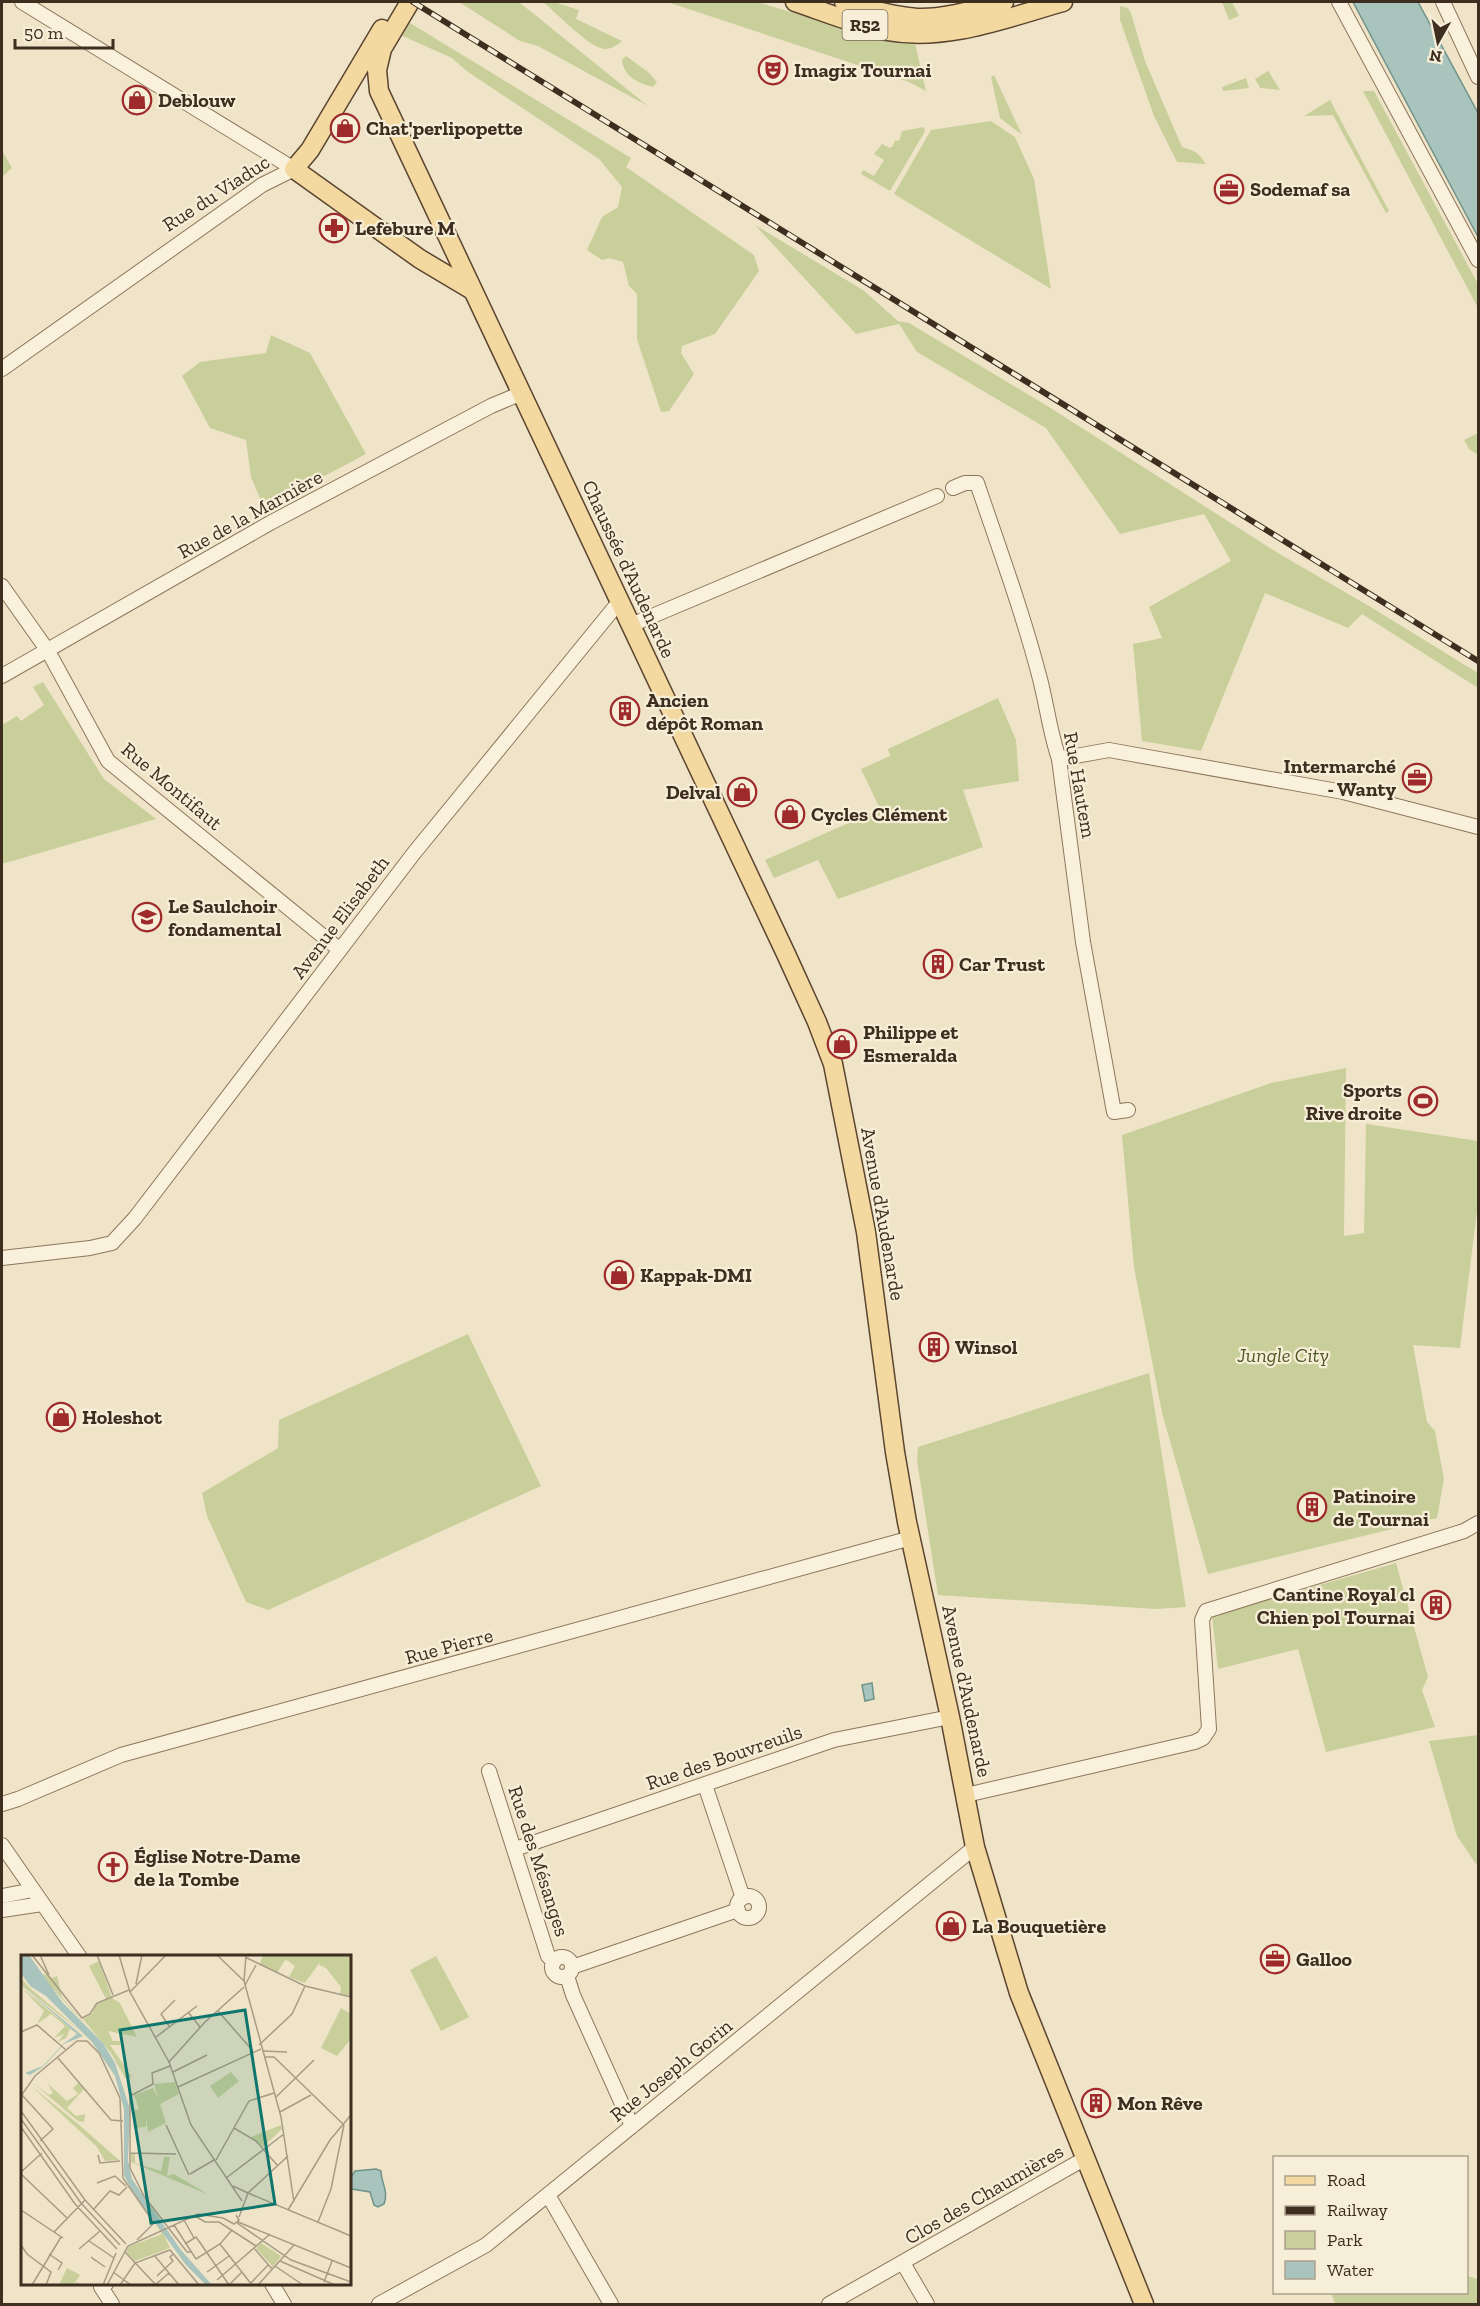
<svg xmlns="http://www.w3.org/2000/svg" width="1480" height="2306" font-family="'Zilla Slab',serif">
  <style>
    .green { fill: #c9cf9b }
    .water { fill: #a9c4bc; stroke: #6f938a; stroke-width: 1.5 }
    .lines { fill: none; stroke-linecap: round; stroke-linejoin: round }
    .minor-casing { stroke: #8d765c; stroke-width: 16 }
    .major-casing { stroke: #5b4430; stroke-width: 21 }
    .minor { stroke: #faf1dc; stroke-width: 14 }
    .major { stroke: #f3d9a0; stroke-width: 18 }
    .rail-casing { stroke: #3d2e20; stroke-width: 6 }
    .rail { stroke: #f7eed8; stroke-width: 4; stroke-dasharray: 11; stroke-linecap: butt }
    .labels { text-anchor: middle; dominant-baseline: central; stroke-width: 4.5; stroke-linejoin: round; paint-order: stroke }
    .shield { fill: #f7eed8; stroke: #756857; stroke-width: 1.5 }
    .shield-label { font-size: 18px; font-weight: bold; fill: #3d2e20 }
    .poi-label { font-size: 20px; font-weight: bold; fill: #3d2e20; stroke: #f7eed8; text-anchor: start }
    .street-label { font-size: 20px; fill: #3d2e20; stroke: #f7eed8 }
    .park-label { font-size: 20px; font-style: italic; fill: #4d5a26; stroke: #f7eed8 }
    .inset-road { fill: none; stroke: #a89b85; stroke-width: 1.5 }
    .view { fill: #0f766e; fill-opacity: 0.15; stroke: #0f766e; stroke-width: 3 }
    .inset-edge { fill: none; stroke: #3d2e20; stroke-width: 3 }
  </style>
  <rect width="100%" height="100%" fill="#f0e4c8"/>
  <g class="green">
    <polygon points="459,2 519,2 648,106 538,46 520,41"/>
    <path d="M543 2H554L579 10 576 19 622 41C617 45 612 49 605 49 589 48 556 12 543 2Z"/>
    <polygon points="667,2 757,2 875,37 914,39 926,91 909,82"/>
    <polygon points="1222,2 1232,2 1239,16 1229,20"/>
    <path d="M1120 6 1128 8 1131 13 1145 61 1182 147C1194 150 1199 153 1206 164L1177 162 1154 116 1120 20Z"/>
    <polygon points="410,23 631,158 626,167 754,255 759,271 715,334 682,346 681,353 694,374 669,411 661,412 637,339 637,294 629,286 623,262 609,258 602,260 587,250 602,217 618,207 622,187 599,159 468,72 452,58 396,33 403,34"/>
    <path d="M626 56 648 72 657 82 653 87C638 83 624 77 622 60Z"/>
    <polygon points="1268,71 1269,72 1280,90 1260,88 1255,79"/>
    <polygon points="994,75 1022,135 1000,118 991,77"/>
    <polygon points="1246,78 1249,88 1223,91 1222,87"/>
    <polygon points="1363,91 1374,91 1478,284 1478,308"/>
    <polygon points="1330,100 1389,211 1386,213 1333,115 1304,116"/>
    <polygon points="991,121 1015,137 1034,179 1051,289 894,194 931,130"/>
    <polygon points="924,127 925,131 890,191 861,174 863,170 874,176 884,160 874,154 882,144 890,148 893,146 895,140 899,141 902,131"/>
    <polygon points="2,150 12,168 2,177"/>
    <polygon points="755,225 863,290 898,321 909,323 1049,407 1278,553 1369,606 1478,673 1478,688 1362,614 1348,628 1265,593 1201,751 1142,741 1133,644 1162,638 1149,607 1231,561 1204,514 1120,534 1046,428 917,352 899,324 856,334"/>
    <polygon points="271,335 310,353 366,454 264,508 251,477 246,440 210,428 182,376 200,362 266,353"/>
    <polygon points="1478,433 1478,455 1469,449 1464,440"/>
    <polygon points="43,682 104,779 156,819 2,864 2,725 17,716 21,721 44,705 33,687"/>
    <polygon points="998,698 1016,740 1019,781 963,790 983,847 838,899 818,860 774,878 765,860 880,809 861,769 890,756 888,749"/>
    <polygon points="1346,1068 1344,1236 1364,1233 1366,1124 1478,1141 1478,1203 1460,1348 1413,1345 1427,1422 1435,1431 1444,1479 1437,1518 1208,1574 1162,1413 1134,1267 1122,1135 1271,1083"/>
    <polygon points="468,1334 541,1486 268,1610 246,1602 207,1516 202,1493 278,1448 279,1420"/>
    <polygon points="1149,1373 1186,1607 1156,1609 938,1595 917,1461 918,1447"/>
    <polygon points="1396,1563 1428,1677 1422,1690 1435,1727 1326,1752 1298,1649 1218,1669 1212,1616"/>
    <polygon points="1478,1735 1478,1867 1457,1836 1429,1741"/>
    <polygon points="436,1956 469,2017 441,2031 410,1970"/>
    <polygon points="1467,2276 1478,2279 1478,2304 1335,2304 1331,2293 1466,2292"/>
  </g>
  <g class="water">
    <polygon points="1353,2 1418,2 1478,113 1478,237"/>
    <polygon points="872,1683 874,1699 865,1701 862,1685"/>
    <path d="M376 2169 381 2171C381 2183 389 2191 384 2204L378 2207 374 2205 370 2192 352 2189C348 2182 351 2176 355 2171Z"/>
  </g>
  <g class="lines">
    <g class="minor-casing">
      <g id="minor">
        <polyline points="22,2 294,169"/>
        <polyline points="1339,2 1478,260"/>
        <polyline points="1443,2 1478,77"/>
        <polyline points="2,369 262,185 294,169"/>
        <path d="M953 488 965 483H977C999 548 1023 613 1040 679 1047 706 1050 733 1059 759L1083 942 1114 1112 1128 1110"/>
        <polyline points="2,586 48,651 108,761 340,950"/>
        <polyline points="631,625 937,496"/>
        <polyline points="2,676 270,523 491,406 522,393"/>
        <polyline points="1059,759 1109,750 1343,792 1478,827"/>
        <polyline points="2,1258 90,1248 112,1243 135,1218 414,853 619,602"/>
        <polyline points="489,1771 548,1956 554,1962"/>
        <polyline points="705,1785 743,1898"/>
        <polyline points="966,1795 1195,1742 1203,1738 1209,1729 1202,1620 1206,1611 1464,1531 1478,1523"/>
        <polyline points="2,1804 18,1799 121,1755 911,1538"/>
        <polyline points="2,1845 79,1956"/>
        <polyline points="515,1849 834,1740 950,1717"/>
        <polyline points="2,1896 33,1890"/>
        <circle cx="748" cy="1907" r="11"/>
        <polyline points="2,1910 42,1904"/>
        <circle cx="562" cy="1967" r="10"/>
        <polyline points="572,1967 738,1910"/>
        <polyline points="567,1976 573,1995 632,2126"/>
        <polyline points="548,2195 611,2304"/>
        <polyline points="903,2263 927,2304"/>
        <polyline points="106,2284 101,2287 112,2304"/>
        <polyline points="272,2284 284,2304"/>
        <polyline points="379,2304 486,2245 975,1847"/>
        <polyline points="829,2304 1084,2159"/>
      </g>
    </g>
    <g class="major-casing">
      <g id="major">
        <polyline points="410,2 382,49 377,70 379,91 786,954 817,1022 833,1064 866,1232 895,1452 907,1522 950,1717 975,1847 1019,1993 1144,2304"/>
        <path d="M795 2C825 12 856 25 887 31 947 42 1006 18 1063 2"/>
        <path d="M844 2C867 9 893 16 917 18 945 19 977 9 1004 2"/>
        <polyline points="382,29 310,150 294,169 420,259 472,290"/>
      </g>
    </g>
    <use href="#minor" class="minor"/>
    <use href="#major" class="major"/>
    <g class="rail-casing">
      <polyline id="rail" points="413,2 1478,661"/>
    </g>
    <use href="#rail" class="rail"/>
  </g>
  <defs>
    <g id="theatre-ring" transform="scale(1.5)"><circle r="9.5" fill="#f7eed8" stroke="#9e2a2b" stroke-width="1.5"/><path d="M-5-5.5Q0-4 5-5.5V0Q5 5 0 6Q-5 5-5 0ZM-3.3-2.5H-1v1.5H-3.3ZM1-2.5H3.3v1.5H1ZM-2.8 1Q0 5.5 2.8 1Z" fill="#9e2a2b"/></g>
    <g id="shop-ring" transform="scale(1.5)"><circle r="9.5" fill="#f7eed8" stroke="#9e2a2b" stroke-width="1.5"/><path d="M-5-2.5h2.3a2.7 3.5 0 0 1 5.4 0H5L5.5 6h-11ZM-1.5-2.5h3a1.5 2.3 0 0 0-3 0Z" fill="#9e2a2b"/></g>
    <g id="office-ring" transform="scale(1.5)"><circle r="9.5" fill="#f7eed8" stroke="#9e2a2b" stroke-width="1.5"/><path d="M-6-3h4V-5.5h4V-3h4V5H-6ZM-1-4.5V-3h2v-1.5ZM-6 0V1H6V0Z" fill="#9e2a2b"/></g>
    <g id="pharmacy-ring" transform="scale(1.5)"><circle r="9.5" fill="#f7eed8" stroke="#9e2a2b" stroke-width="1.5"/><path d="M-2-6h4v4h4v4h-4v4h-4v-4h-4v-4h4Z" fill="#9e2a2b"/></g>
    <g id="building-ring" transform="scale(1.5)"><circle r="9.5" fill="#f7eed8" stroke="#9e2a2b" stroke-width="1.5"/><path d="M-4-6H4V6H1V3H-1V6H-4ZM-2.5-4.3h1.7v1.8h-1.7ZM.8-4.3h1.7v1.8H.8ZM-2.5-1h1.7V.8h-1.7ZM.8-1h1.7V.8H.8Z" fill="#9e2a2b"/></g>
    <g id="school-ring" transform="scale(1.5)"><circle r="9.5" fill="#f7eed8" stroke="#9e2a2b" stroke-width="1.5"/><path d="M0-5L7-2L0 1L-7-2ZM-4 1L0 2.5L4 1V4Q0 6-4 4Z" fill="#9e2a2b"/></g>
    <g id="stadium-ring" transform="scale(1.5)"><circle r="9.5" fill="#f7eed8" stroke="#9e2a2b" stroke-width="1.5"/><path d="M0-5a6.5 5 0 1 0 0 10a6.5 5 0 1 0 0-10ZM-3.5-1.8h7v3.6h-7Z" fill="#9e2a2b"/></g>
    <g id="church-ring" transform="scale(1.5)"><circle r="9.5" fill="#f7eed8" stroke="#9e2a2b" stroke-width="1.5"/><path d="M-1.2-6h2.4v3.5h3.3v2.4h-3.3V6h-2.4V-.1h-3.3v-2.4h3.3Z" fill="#9e2a2b"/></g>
  </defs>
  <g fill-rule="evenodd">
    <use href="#theatre-ring" x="773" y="70"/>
    <use href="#shop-ring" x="137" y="100"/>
    <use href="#shop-ring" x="345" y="128"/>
    <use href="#office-ring" x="1229" y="189"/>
    <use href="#pharmacy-ring" x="334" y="228"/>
    <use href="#building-ring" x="625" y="711"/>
    <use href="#office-ring" x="1417" y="778"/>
    <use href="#shop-ring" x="742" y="792"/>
    <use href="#shop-ring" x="790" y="814"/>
    <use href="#school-ring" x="147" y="917"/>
    <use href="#building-ring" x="938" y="964"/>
    <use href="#shop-ring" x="842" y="1044"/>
    <use href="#stadium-ring" x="1423" y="1101"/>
    <use href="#shop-ring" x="619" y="1275"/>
    <use href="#building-ring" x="934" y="1347"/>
    <use href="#shop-ring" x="61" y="1417"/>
    <use href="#building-ring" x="1312" y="1507"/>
    <use href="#building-ring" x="1436" y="1605"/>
    <use href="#church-ring" x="113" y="1867"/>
    <use href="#shop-ring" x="951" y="1926"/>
    <use href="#office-ring" x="1275" y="1959"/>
    <use href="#building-ring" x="1096" y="2103"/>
  </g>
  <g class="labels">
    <rect class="shield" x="842.5" y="10" width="45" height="30" rx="4.5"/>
    <g class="shield-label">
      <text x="865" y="25">R52</text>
    </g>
    <g class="poi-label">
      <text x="794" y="70">Imagix Tournai</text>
      <text x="158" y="100">Deblouw</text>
      <text x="366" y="128">Chat'perlipopette</text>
      <text x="1250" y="189">Sodemaf sa</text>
      <text x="355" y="228">Lefebure M</text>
      <text x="646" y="700">Ancien<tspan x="646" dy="23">dépôt Roman</tspan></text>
      <text x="1396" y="766" text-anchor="end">Intermarché<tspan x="1396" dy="23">- Wanty</tspan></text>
      <text x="721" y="792" text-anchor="end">Delval</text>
      <text x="811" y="814">Cycles Clément</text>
      <text x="168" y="906">Le Saulchoir<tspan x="168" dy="23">fondamental</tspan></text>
      <text x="959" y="964">Car Trust</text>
      <text x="863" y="1032">Philippe et<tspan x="863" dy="23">Esmeralda</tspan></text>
      <text x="1402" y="1090" text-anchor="end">Sports<tspan x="1402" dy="23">Rive droite</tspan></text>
      <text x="640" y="1275">Kappak-DMI</text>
      <text x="955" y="1347">Winsol</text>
      <text x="82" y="1417">Holeshot</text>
      <text x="1333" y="1496">Patinoire<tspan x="1333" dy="23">de Tournai</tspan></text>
      <text x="1415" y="1594" text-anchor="end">Cantine Royal cl<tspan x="1415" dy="23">Chien pol Tournai</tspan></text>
      <text x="134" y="1856">Église Notre-Dame<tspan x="134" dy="23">de la Tombe</tspan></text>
      <text x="972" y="1926">La Bouquetière</text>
      <text x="1296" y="1959">Galloo</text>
      <text x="1117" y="2103">Mon Rêve</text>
    </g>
    <g class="street-label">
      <text transform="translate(216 193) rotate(-33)">Rue du Viaduc</text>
      <text transform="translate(250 514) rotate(-29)">Rue de la Marnière</text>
      <text transform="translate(629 569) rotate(65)">Chaussée d'Audenarde</text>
      <text transform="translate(1080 785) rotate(80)">Rue Hautem</text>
      <text transform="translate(172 786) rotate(40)">Rue Montifaut</text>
      <text transform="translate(340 917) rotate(-53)">Avenue Elisabeth</text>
      <text transform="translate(883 1214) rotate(80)">Avenue d'Audenarde</text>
      <text transform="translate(449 1646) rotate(-15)">Rue Pierre</text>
      <text transform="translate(967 1691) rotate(78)">Avenue d'Audenarde</text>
      <text transform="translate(724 1757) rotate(-19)">Rue des Bouvreuils</text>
      <text transform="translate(539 1861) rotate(72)">Rue des Mésanges</text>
      <text transform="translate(671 2070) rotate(-39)">Rue Joseph Gorin</text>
      <text transform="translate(984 2194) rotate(-30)">Clos des Chaumières</text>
    </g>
    <g class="park-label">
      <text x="1283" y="1355">Jungle City</text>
    </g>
  </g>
  <g transform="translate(21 1955)">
    <rect width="330" height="330" fill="#f0e4c8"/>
    <path d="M242 0H330V41L319 39 320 32 305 13 298 10 299 7 284 28 268 22 274 11 267 6 264 5 256 18 239 9ZM78 6 91 43 99 48 116 82 87 76 92 86H99V90H89L111 122 104 123 90 98 62 64 72 58 73 50 85 44 68 11ZM21 13 30 23 36 21 41 42 67 73 20 20 25 19ZM0 23 9 33 63 79 0 30ZM0 32 43 68 56 79 49 74 45 83 37 87 43 79 33 83 44 71 30 59 16 69 23 56ZM320 53 330 59V84L316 101 300 93ZM210 117 218 126 197 143 189 131ZM11 127 28 140 32 138 27 129 46 146 57 139 52 133 58 127 63 134 46 153 55 161 64 159 63 167 57 166ZM154 127 158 139 139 149 145 168 127 177 125 163V172L114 173V155L118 154 113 140 132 133 137 143 133 129ZM9 130 56 168 98 205 84 206 76 192ZM260 170 261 174 242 192 230 182ZM110 199H114V208L140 216 143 202H149L146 221 153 219 188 240 110 207ZM134 268 141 276 149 293 114 306 105 297 107 292 141 279ZM240 288 260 301 252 312 235 293ZM46 313 59 320 53 329 57 327 60 330H38Z" fill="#c9cf9b"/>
    <path d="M0 0H8L42 48 82 88 94 108 109 154 107 205 111 224 160 295 191 330H185L165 310 111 236 103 220V154L94 121 71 87 25 41 9 31 0 18ZM0 30 62 81 43 89 23 111 9 120 4 118 22 111 42 89 56 79Z" fill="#a9c4bc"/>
    <path class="inset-road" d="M11 0 61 63 69 59 76 48 108 35M19 0 28 20M76 0 92 40M98 0 109 37 148 107 170 170 221 246M196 0 223 26M225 0 223 26 260 162 273 247M224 2 284 31 330 42M115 29 121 0M224 30 235 10M109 37 145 0M197 56 232 96M167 57 179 72M148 71 140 59 154 45M0 77 16 70 45 95M135 82 176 51M238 90 271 59 284 31M241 96 266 97M243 102H253L323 170M37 103 90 165 102 166M148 107 184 67 223 32M149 111 131 118 132 129 109 141V213L123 241 166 297H170M152 117 186 100M157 132 240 94M1 140 32 174 19 186M0 141 14 121 56 86H66L78 98 99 143 102 223 133 268 116 285M254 143 293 105M0 156 64 245 105 289M259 157 290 140M0 164 60 248 99 290M145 170 168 220M0 172 54 249 96 294M213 173 235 186 257 211M109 198 155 199M77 200 79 208 99 206M267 201 227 238 330 281M195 205 228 146 253 138M0 217 21 198M0 219 46 263M169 219 193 205M205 223 263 179M76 228 94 221 105 231M212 231 227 238 218 262M0 255 42 283M72 255 89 236 98 240 106 232M267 255 309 185 330 160M174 261 184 267H198L235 291M163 265 173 283M217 267 330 313M297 267 310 234 323 170M216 268 270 305 330 327M153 270 175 304 199 289 211 275M33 277 64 245M68 286 93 303M164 289 175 282 180 289M180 289 208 330M199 289 231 330M0 290 6 299 30 317 25 330M233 293 251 314M58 294 79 276M103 296 135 330M28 299 41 308 37 315M133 300 158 330M75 306 70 302 84 312M259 306 314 330M254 311 282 330M92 317 110 330M186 317 208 301M136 321 152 306 149 302 152 299M196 325 249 279M303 327 311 306M11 330 40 282M82 330 95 298M86 330 107 291 177 259 202 263 213 269 218 265 215 260M99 330 114 308 149 295 178 330M134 330 148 318M208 330 221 317M228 330 247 310M237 330 273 290"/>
    <path class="view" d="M224 55 254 249 130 268 99 75Z"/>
    <rect width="330" height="330" class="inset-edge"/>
  </g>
  <rect width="1480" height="2306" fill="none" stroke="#3d2e20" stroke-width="6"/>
  <rect x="1273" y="2156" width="195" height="138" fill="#f7eed8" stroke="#ada18e" stroke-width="1.5"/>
  <rect x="1285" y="2176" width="30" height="9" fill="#f3d9a0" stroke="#ada18e" stroke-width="1.5"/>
  <text x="1327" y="2186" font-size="18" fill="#3d2e20">Road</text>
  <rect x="1285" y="2206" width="30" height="9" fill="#3d2e20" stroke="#ada18e" stroke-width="1.5"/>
  <text x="1327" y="2216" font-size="18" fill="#3d2e20">Railway</text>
  <rect x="1285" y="2231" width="30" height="18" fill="#c9cf9b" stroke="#ada18e" stroke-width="1.5"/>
  <text x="1327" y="2246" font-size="18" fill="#3d2e20">Park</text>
  <rect x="1285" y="2261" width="30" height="18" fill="#a9c4bc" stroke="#ada18e" stroke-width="1.5"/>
  <text x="1327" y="2276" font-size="18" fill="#3d2e20">Water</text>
  <g transform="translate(1438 42) rotate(189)" stroke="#f7eed8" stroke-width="4.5" paint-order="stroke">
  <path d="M0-4.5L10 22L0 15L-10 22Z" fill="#3d2e20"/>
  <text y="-9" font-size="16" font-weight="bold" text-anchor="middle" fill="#3d2e20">N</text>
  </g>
  <path d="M15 39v9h98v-9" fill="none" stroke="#3d2e20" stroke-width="3"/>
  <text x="24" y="39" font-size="18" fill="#3d2e20" stroke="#f7eed8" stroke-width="4.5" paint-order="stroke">50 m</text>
</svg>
